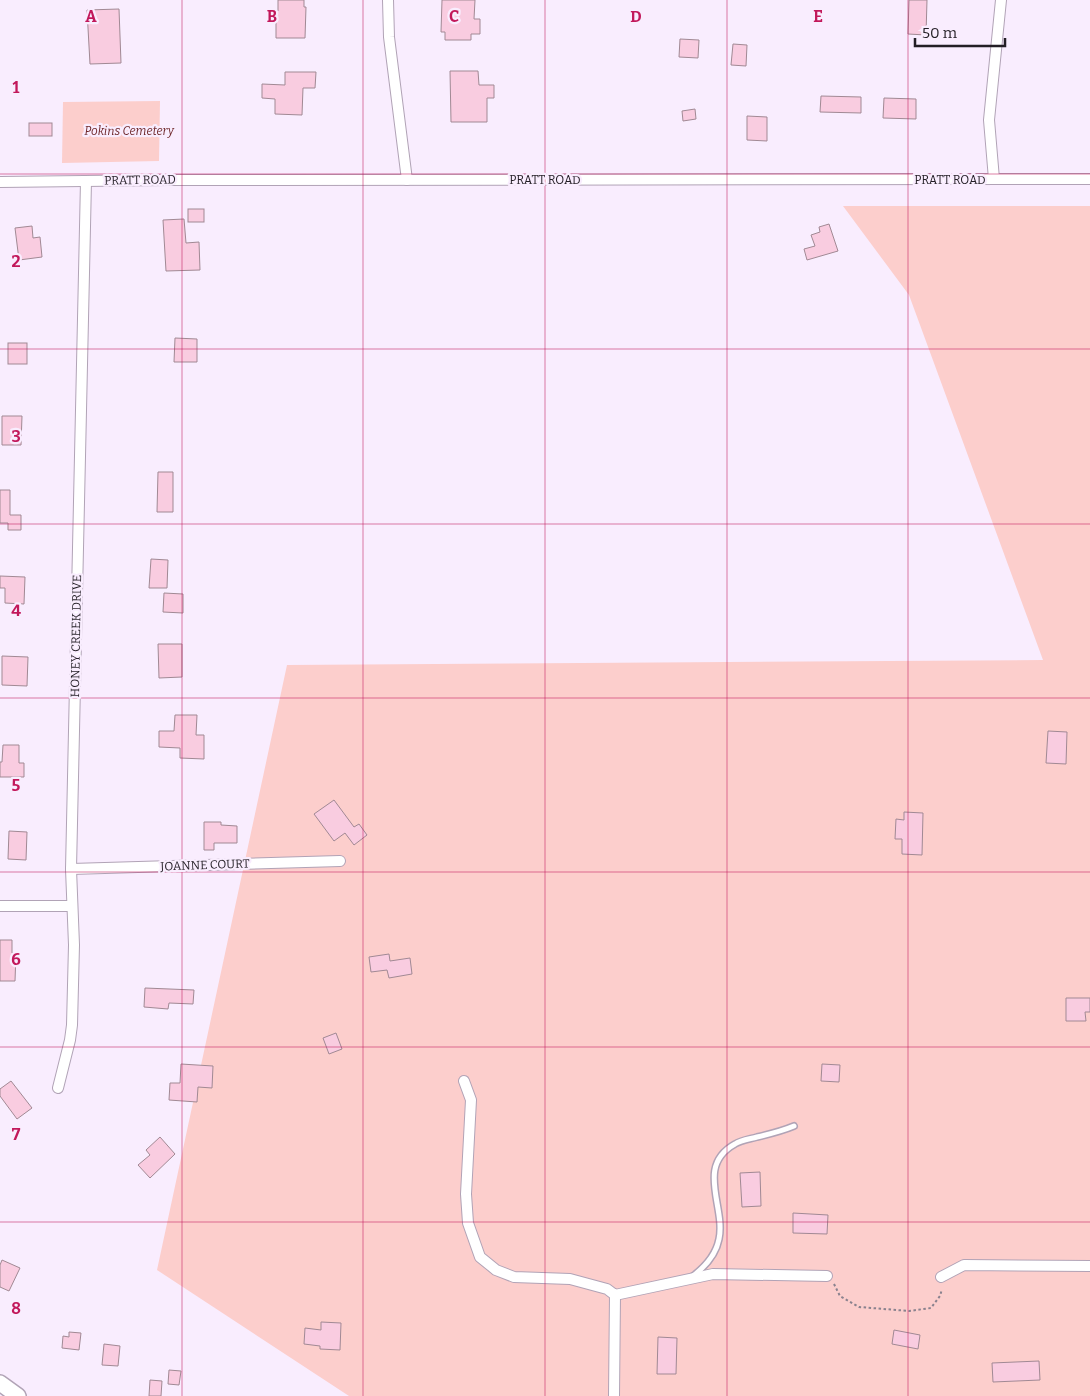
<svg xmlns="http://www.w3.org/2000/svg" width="1090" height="1396" font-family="Bitter,serif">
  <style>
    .green { fill: #fccecc }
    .building { fill: #f9cce0; stroke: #a18994 }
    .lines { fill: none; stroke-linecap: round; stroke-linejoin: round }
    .lane-casing { stroke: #b1a3b6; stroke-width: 8 }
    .street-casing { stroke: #b1a3b6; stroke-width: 12 }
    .secondary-casing { stroke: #b1a3b6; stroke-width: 18 }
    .path { stroke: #8a828e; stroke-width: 2; stroke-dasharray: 2.5 2.5; stroke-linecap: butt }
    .lane { stroke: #fff; stroke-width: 5 }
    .street { stroke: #fff; stroke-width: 10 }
    .secondary { stroke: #fff; stroke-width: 15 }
    .grid { fill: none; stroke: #c2185b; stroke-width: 1; stroke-opacity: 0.55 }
    .labels { text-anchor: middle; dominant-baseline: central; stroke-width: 4.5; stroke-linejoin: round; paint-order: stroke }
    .park-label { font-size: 12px; font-style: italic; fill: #6f282b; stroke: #f9edfe }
    .street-label { font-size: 12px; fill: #231e25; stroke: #f9edfe }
    .grid-label { font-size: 16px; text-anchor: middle; font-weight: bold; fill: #c2185b; stroke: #f9edfe; stroke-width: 4.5; stroke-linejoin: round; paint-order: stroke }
  </style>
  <rect width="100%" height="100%" fill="#f9edfe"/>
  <g class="green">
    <polygon points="160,101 159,161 62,163 63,102"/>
    <polygon points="843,206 1090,206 1090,1396 349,1396 157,1270 287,665 1043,660 909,295"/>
  </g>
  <g class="building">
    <polygon points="278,0 304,0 304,7 306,7 305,38 276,38 276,22 271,22 272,11 278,11"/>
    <polygon points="442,0 475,0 474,19 480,19 480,34 471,34 471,40 445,40 445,32 441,32"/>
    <polygon points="909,0 927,0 926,35 908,34"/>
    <polygon points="119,9 121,63 90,64 87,10"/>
    <polygon points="680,39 699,40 698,58 679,57"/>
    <polygon points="733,44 747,45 746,66 731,65"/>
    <polygon points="450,71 478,71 479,85 494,85 494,98 487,98 487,122 451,122"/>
    <polygon points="285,72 316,72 315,88 303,88 302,115 275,114 275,99 262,98 262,84 285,85"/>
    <polygon points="821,96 861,97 861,113 820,112"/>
    <polygon points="884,98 916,99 916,119 883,118"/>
    <polygon points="695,109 696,119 683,121 682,111"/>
    <polygon points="747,116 767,117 767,141 747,140"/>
    <rect x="29" y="123" width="23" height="13"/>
    <rect x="188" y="209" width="16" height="13"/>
    <polygon points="184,219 186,243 199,242 200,270 166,271 163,220"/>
    <polygon points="829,224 838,251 807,260 804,249 815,246 811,235 820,232 819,227"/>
    <polygon points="32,226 33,238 40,237 42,257 19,260 15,228"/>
    <polygon points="175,338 197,339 197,362 174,362"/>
    <rect x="8" y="343" width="19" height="21"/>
    <polygon points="2,416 22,416 21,445 2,445"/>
    <polygon points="158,472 173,472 173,512 157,512"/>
    <polygon points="0,490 10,490 10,515 21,515 21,530 8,530 8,523 0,523"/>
    <polygon points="151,559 168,560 167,588 149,588"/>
    <polygon points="0,576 25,577 24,604 5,603 5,588 0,588"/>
    <polygon points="164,593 183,594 183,613 163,612"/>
    <polygon points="158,644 182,644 182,677 159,678"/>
    <polygon points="2,656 28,657 27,686 2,685"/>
    <polygon points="175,715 197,715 196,735 204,735 204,759 180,758 180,748 159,747 159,731 174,731"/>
    <polygon points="1048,731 1067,732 1066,764 1046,763"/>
    <polygon points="3,745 19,745 19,763 24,763 24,777 0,777 0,762 2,762"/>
    <polygon points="334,800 354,827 359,824 367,835 354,845 345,833 334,841 314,814"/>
    <polygon points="904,812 923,813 922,855 902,854 902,839 895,839 896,819 904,820"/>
    <polygon points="204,822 221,822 221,825 237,826 237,843 214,843 214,850 204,850"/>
    <polygon points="9,831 27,832 26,860 8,859"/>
    <polygon points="0,940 12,940 12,953 16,953 15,981 0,981"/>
    <polygon points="389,954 390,961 410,958 412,974 389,978 387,970 371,972 369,957"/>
    <polygon points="145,988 194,990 193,1004 169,1003 168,1009 144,1007"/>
    <polygon points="1066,998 1090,998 1090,1012 1085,1012 1086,1021 1066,1021"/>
    <polygon points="336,1033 342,1049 329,1054 323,1038"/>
    <polygon points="181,1064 213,1066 212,1088 198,1087 197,1102 169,1100 170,1083 180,1083"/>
    <polygon points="822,1064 840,1065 839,1082 821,1081"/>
    <polygon points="11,1081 32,1108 17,1119 0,1096 0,1089"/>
    <polygon points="160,1137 175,1154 150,1178 138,1165 150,1155 146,1150"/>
    <polygon points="760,1172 761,1206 742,1207 740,1173"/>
    <polygon points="793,1213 828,1215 827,1234 793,1233"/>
    <polygon points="2,1260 20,1268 9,1291 0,1287 0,1265"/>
    <polygon points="321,1322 341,1323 340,1350 320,1349 320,1346 304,1344 305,1328 321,1330"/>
    <polygon points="894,1330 920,1335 918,1349 892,1344"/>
    <polygon points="69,1332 81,1333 79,1350 62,1348 63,1336 69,1337"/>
    <polygon points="658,1337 677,1338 676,1374 657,1374"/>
    <polygon points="104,1344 120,1346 118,1366 102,1365"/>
    <polygon points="1039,1361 1040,1380 993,1382 992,1363"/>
    <polygon points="169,1370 181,1371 179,1385 168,1384"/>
    <polygon points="150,1380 162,1381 161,1396 149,1396"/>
  </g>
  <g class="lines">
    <g class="lane-casing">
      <path id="lane" d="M693 1276C706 1266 716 1255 719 1239 726 1207 695 1166 735 1144 741 1140 750 1139 757 1137 770 1134 782 1131 794 1126"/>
    </g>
    <g class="street-casing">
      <g id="street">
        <polyline points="388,0 389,37 407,180"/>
        <polyline points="994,179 989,120 1001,0"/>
        <polyline points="0,182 168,180 1090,179"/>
        <polyline points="71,869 340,861"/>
        <polyline points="0,906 71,906"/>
        <polyline points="464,1081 471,1100 466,1194 468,1223 480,1257 496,1270 514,1277 570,1279 607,1289 615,1295 713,1274 827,1276"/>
        <polyline points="58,1088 70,1040 72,1025 74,945 71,869 86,181"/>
        <polyline points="941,1277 964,1265 1090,1266"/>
        <polyline points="614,1396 615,1295"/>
      </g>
    </g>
    <g class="secondary-casing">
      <polyline id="secondary" points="0,1383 18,1396"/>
    </g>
    <polyline class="path" points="834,1284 840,1296 859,1307 909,1311 931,1308 940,1296 942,1289"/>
    <use href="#lane" class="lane"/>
    <use href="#street" class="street"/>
    <use href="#secondary" class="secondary"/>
  </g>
  <path class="grid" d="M182 0V1396M363 0V1396M545 0V1396M727 0V1396M908 0V1396M0 174H1090M0 349H1090M0 524H1090M0 698H1090M0 872H1090M0 1047H1090M0 1222H1090"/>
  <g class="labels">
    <g class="park-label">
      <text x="129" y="131">Pokins Cemetery</text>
    </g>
    <g class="street-label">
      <text transform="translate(140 180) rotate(-1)">PRATT ROAD</text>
      <text x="545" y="180">PRATT ROAD</text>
      <text x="950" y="180">PRATT ROAD</text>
      <text transform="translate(76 636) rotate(-89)">HONEY CREEK DRIVE</text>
      <text transform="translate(205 865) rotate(-2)">JOANNE COURT</text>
    </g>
  </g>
  <g class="grid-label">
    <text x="91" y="22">A</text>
    <text x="272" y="22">B</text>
    <text x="454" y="22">C</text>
    <text x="636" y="22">D</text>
    <text x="818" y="22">E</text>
    <text x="16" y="93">1</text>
    <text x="16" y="267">2</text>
    <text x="16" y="442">3</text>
    <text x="16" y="616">4</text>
    <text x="16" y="791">5</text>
    <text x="16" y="965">6</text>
    <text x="16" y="1140">7</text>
    <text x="16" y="1314">8</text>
  </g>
  <path d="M915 38v8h90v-8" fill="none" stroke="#231e25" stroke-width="2.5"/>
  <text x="922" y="38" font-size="15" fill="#231e25" stroke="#f9edfe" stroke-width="4" paint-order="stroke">50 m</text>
</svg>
